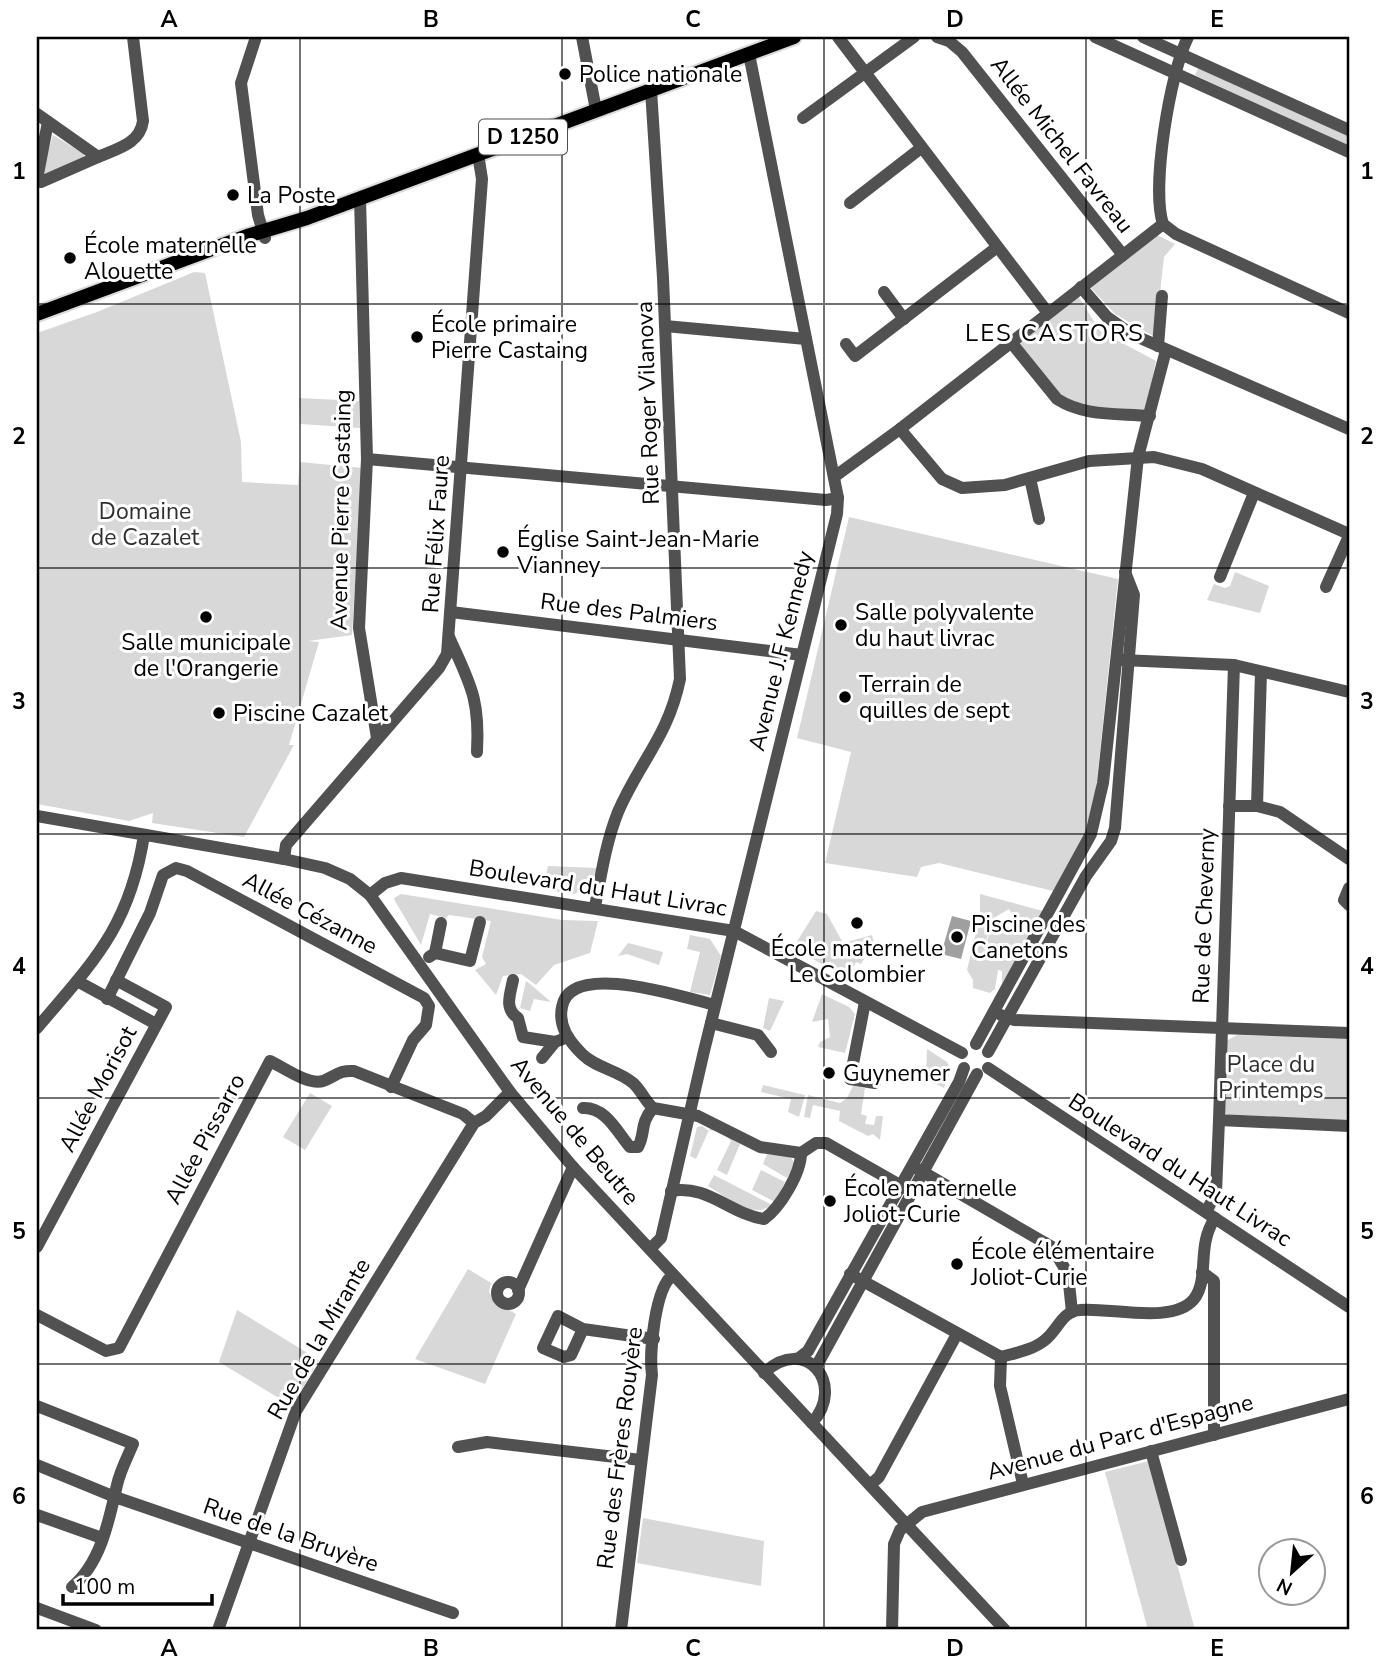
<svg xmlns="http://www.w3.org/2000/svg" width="1386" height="1667" font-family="'Nunito Sans',sans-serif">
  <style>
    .green { fill: #d8d8d8 }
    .water { fill: #9f9f9f }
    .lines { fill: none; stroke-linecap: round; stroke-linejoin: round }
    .major-casing { stroke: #dbdbdb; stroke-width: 18 }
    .minor { stroke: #515151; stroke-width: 12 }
    .major { stroke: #000; stroke-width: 14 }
    .grid { fill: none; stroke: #000; stroke-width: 2; stroke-opacity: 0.55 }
    .poi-dot { fill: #000; stroke: #fff; stroke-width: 2.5 }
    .labels { text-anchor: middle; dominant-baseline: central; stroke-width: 6; stroke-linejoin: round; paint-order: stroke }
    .shield { fill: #fff; stroke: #4c4c4c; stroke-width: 2 }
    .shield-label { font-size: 21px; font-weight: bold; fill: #000 }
    .poi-label { font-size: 23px; fill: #000; stroke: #fff; text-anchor: start }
    .street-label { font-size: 23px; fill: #000; stroke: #fff }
    .park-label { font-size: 23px; fill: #2f2f2f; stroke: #fff }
    .neighbourhood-label { font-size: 24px; letter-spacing: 2px; fill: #000; stroke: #fff }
    .neatline { fill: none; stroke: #000; stroke-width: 2.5 }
    .grid-label { font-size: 23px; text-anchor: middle; font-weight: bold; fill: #000 }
  </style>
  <rect width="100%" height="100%" fill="#fff"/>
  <g class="green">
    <polygon points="1199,67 1349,133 1349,147 1195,75"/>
    <polygon points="53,135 84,154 84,158 44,175 42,172"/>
    <polygon points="1157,235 1175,244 1164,257 1155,337 1115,314 1091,288"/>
    <polygon points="194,272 205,273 241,442 242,482 298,485 300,462 362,468 352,635 308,641 319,642 289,745 294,745 244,837 152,823 153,813 129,821 37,804 37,333 97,312"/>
    <polygon points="1078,296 1100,331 1156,361 1145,414 1089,409 1058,397 1015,345"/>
    <polygon points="299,398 359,401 360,428 300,424"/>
    <polygon points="849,517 1118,579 1095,799 1088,828 1053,891 939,863 921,867 917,877 825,863 851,752 797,738"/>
    <polygon points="1235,572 1269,586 1260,613 1207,600 1214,584 1225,588 1230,586"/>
    <polygon points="548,866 597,868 591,883 575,894 546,890 544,884"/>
    <polygon points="401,894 562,920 598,921 590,953 554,965 536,985 521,974 503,976 496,995 475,970 486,964 482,957 491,921 449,915 446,918 430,914 421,945 395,901 394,898"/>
    <polygon points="980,894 1043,911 1034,927 1015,919 1009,909 992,919 980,965 991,927 1030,933 1002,984 1002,971 998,970 995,989 990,993 973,988 973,980 967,970 980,915"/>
    <polygon points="816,911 827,914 843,943 872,935 874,943 861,964 856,962 847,978 793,948"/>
    <polygon points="690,935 710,939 721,956 710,995 690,992 700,952 687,949"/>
    <polygon points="628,943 663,952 659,965 627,954 618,956"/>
    <polygon points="526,981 529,983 551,1002 534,999 530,1011 520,1008"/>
    <polygon points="822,994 849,1007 855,1014 845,1053 818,1047 820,1042 830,1037 828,1019 812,1022"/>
    <polygon points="769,998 784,1001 770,1031 763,1028"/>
    <polygon points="1237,1035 1349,1039 1349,1122 1226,1114 1223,1109 1226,1041"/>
    <polygon points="927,1049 947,1062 951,1069 944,1088 926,1079"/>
    <polygon points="763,1085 805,1095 799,1117 788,1112 791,1099 761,1092"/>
    <polygon points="853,1086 865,1088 861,1114 867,1116 865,1124 874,1125 876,1116 883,1116 880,1140 873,1134 868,1136 839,1121 840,1111 813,1105 810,1118 804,1117 808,1095 840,1103 847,1098"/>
    <polygon points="310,1093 332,1106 305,1150 283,1137"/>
    <polygon points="702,1126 709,1131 711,1127 717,1131 709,1130 696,1159 690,1156 697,1127"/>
    <polygon points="725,1135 740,1144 727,1175 717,1170 731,1141"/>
    <polygon points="767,1154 790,1156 795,1164 787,1178 763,1164"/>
    <polygon points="761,1170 785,1182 775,1202 752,1190"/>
    <path d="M714 1175 772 1205C752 1220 727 1197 708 1186Z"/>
    <polygon points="468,1269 491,1283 489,1291 493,1301 516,1314 485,1384 415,1359"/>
    <polygon points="237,1310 319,1360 292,1406 219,1362"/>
    <polygon points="1149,1461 1195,1630 1148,1630 1105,1472"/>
    <polygon points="643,1518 764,1541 761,1586 637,1563"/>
  </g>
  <polygon class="water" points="952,916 971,921 961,959 941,954"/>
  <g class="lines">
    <g class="major-casing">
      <polyline id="major" points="37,314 247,236 307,218 794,37"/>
    </g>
    <g class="minor">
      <polyline points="256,37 241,83 258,215 265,238"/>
      <polyline points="582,37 596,110"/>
      <polyline points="838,37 1048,313"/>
      <polyline points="937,37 949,41 962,52 1123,255"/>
      <polyline points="1095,37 1349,152"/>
      <polyline points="1143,37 1349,130"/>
      <path d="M1188 37C1170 73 1151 187 1163 224L1176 234 1349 313"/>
      <path d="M37 114 98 157C116 149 140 144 143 121L133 37"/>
      <polyline points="803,118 914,37"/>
      <polyline points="48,122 37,179 41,182 98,157"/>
      <polyline points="360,198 367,459 359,628 377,738"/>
      <polyline points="850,203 921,148"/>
      <polyline points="1081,287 1107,317 1131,334 1349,429"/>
      <polyline points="884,292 904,319"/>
      <polyline points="665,326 806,339"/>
      <path d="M1010 341 1057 399C1085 417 1118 413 1150 416"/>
      <polyline points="846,344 855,356 996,248"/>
      <polyline points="1158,346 1162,296"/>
      <polyline points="900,429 942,479 962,488 1005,485 1089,461 1154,457 1202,469 1349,534"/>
      <polyline points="367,459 826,500 838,498"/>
      <polyline points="834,477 900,429 1163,224"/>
      <polyline points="1030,478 1039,519"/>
      <polyline points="1220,577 1254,493"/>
      <polyline points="1326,587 1349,536"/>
      <polyline points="451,612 802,655"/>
      <path d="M449 637C470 684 480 698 477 752"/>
      <polyline points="1122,660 1234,665 1349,692"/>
      <polyline points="1234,665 1219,1120 1349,1126"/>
      <polyline points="1229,806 1257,806 1261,672"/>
      <polyline points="1257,806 1280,812 1349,859"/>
      <polyline points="37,816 284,859 325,868 350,879 370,895 510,1092 573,1167 1005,1630"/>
      <polyline points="284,859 286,845 439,668 447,654 482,179 478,154"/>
      <polyline points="1349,888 1344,900 1349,905"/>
      <polyline points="370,895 385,883 401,878 734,931 962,1053"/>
      <path d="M595 907C601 875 606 842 618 812 640 761 668 737 680 679L663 278 651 90"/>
      <polyline points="435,953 470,961 480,922"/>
      <polyline points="429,957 435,953 441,923"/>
      <path d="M513 980C510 995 504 1009 518 1018L523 1037 555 1042 568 1037"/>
      <polyline points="77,981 156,1024"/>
      <polyline points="107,999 150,913 163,875 176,868 187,871 424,998 429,1006 426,1025 413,1040 391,1087"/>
      <polyline points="865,1002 850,1079 875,1083"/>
      <polyline points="1001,1015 1014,1020 1349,1033"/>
      <polyline points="711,1023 758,1035 771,1052"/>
      <path d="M37 1028C94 961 130 926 144 835"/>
      <polyline points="976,1044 1091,834 1103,783 1138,457 1166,350"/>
      <polyline points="988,1052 1086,876 1111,841 1115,828 1134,595 1125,572"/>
      <polyline points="542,1058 555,1042"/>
      <polyline points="988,1068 1349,1307"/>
      <path d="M583 1108C606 1107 617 1132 630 1147H638C646 1133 639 1124 653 1108"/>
      <polyline points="801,1153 816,1143 826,1143 905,1188"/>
      <polyline points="916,1168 1052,1247 1068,1274 1072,1312"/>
      <path d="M671 1191C707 1184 730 1214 764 1219 780 1208 801 1173 801 1153L760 1147 698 1116 653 1108C645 1101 641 1090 633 1083 618 1070 596 1068 582 1054 569 1041 558 1026 562 1007 570 959 685 998 715 1005"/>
      <polyline points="1206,1212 1216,1193 1219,1120"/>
      <polyline points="37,1247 166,1007 116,980"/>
      <polyline points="650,1249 661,1238 704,1051 837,514 838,498 749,54"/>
      <polyline points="1202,1272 1214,1281 1214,1435"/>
      <path d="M850 1274 1001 1357C1015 1353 1033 1350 1045 1340 1058 1330 1062 1311 1080 1310 1110 1307 1173 1325 1194 1299 1210 1278 1196 1246 1215 1218"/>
      <circle cx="508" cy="1293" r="11"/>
      <polyline points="518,1290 573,1167"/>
      <path d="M37 1315 106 1351 119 1348 270 1061C283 1067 309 1086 323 1081 336 1076 339 1070 354 1071L463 1114 474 1123"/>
      <polyline points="583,1329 571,1355 564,1357 543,1348 558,1316 583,1329 654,1339"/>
      <polyline points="1001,1357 1000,1386 1023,1484"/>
      <polyline points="799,1358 808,1351 959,1082 964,1068"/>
      <polyline points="816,1367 977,1074"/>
      <path d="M764 1373C805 1334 847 1384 812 1423"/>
      <path d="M37 1406 133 1444C127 1458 120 1471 117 1485 109 1520 101 1563 72 1587"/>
      <polyline points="458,1447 487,1442 641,1460"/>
      <polyline points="1151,1451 1181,1560"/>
      <polyline points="37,1465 115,1497 453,1613"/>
      <polyline points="870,1485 879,1477 957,1334"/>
      <polyline points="37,1515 102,1538"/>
      <polyline points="37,1608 96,1630"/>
      <polyline points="218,1630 296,1411 474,1123 486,1116 510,1092"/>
      <path d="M621 1630 652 1375C649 1353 655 1287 673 1275"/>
      <polyline points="892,1630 894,1544 900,1530 922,1512 1349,1399"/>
    </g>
    <use href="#major" class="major"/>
  </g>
  <path class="grid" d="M300 37V1630M562 37V1630M824 37V1630M1086 37V1630M37 304H1349M37 568H1349M37 834H1349M37 1098H1349M37 1364H1349"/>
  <g class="poi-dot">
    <circle cx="565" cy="74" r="7"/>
    <circle cx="233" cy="195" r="7"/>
    <circle cx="70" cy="258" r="7"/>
    <circle cx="417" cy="337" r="7"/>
    <circle cx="503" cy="552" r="7"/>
    <circle cx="206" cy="617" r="7"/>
    <circle cx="841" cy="625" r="7"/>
    <circle cx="845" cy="697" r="7"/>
    <circle cx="219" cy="713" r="7"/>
    <circle cx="857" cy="923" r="7"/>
    <circle cx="957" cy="937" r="7"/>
    <circle cx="829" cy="1073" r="7"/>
    <circle cx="830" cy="1201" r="7"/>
    <circle cx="957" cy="1264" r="7"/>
  </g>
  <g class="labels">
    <rect class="shield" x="479" y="119.5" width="88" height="35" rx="5"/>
    <g class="shield-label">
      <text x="523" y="137">D 1250</text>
    </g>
    <g class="poi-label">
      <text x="579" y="74">Police nationale</text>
      <text x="247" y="195">La Poste</text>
      <text x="84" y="245">École maternelle<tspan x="84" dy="26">Alouette</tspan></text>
      <text x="431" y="324">École primaire<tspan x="431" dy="26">Pierre Castaing</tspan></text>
      <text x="517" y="539">Église Saint-Jean-Marie<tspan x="517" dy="26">Vianney</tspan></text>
      <text x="855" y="612">Salle polyvalente<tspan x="855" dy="26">du haut livrac</tspan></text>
      <text x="206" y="642" text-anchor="middle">Salle municipale<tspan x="206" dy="26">de l'Orangerie</tspan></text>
      <text x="859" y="684">Terrain de<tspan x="859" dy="26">quilles de sept</tspan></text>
      <text x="233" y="713">Piscine Cazalet</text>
      <text x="971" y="924">Piscine des<tspan x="971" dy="26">Canetons</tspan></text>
      <text x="857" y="948" text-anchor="middle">École maternelle<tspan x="857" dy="26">Le Colombier</tspan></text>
      <text x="843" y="1073">Guynemer</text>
      <text x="844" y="1188">École maternelle<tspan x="844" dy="26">Joliot-Curie</tspan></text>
      <text x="971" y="1251">École élémentaire<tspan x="971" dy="26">Joliot-Curie</tspan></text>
    </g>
    <g class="street-label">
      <text transform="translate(1062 145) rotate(52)">Allée Michel Favreau</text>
      <text transform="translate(648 403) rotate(-92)">Rue Roger Vilanova</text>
      <text transform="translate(341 510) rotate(-89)">Avenue Pierre Castaing</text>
      <text transform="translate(436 534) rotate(-86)">Rue Félix Faure</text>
      <text transform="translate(629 612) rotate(7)">Rue des Palmiers</text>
      <text transform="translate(781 651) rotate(-76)">Avenue J.F Kennedy</text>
      <text transform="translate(598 888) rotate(9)">Boulevard du Haut Livrac</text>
      <text transform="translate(310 913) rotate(28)">Allée Cézanne</text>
      <text transform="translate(1204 916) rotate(-88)">Rue de Cheverny</text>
      <text transform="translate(98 1089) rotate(-62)">Allée Morisot</text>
      <text transform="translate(575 1131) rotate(50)">Avenue de Beutre</text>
      <text transform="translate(205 1139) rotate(-62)">Allée Pissarro</text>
      <text transform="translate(1180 1170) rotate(33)">Boulevard du Haut Livrac</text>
      <text transform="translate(319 1339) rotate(-60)">Rue de la Mirante</text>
      <text transform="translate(1120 1437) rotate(-15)">Avenue du Parc d'Espagne</text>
      <text transform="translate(620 1448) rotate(-83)">Rue des Frères Rouyère</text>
      <text transform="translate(291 1535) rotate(19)">Rue de la Bruyère</text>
    </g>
    <g class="park-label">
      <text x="145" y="511">Domaine<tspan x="145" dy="26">de Cazalet</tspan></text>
      <text x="1271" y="1064">Place du<tspan x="1271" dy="26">Printemps</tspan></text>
    </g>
    <g class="neighbourhood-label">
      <text x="1055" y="333">LES CASTORS</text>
    </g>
  </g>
  <rect width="1386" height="1667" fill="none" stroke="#ffffff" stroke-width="77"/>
  <g transform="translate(1292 1572) rotate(207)"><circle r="33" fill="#ffffff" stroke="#999999" stroke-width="2"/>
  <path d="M0-5L12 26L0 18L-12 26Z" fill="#000000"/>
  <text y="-10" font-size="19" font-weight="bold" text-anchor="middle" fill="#000000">N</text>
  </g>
  <path d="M63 1594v10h149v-10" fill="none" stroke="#000000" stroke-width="3.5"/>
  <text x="74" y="1594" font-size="21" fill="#000000" stroke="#ffffff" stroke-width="5" paint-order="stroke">100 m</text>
  <rect x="38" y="38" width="1310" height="1590" class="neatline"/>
  <g class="grid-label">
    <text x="169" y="27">A</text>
    <text x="431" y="27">B</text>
    <text x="693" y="27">C</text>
    <text x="955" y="27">D</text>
    <text x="1217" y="27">E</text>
    <text x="19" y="179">1</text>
    <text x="1367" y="179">1</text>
    <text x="19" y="444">2</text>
    <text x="1367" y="444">2</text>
    <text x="19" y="709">3</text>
    <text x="1367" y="709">3</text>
    <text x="19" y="974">4</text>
    <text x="1367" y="974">4</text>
    <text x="19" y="1239">5</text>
    <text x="1367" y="1239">5</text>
    <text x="19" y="1504">6</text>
    <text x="1367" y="1504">6</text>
    <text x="169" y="1656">A</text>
    <text x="431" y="1656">B</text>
    <text x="693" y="1656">C</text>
    <text x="955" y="1656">D</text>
    <text x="1217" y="1656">E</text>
  </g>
</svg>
